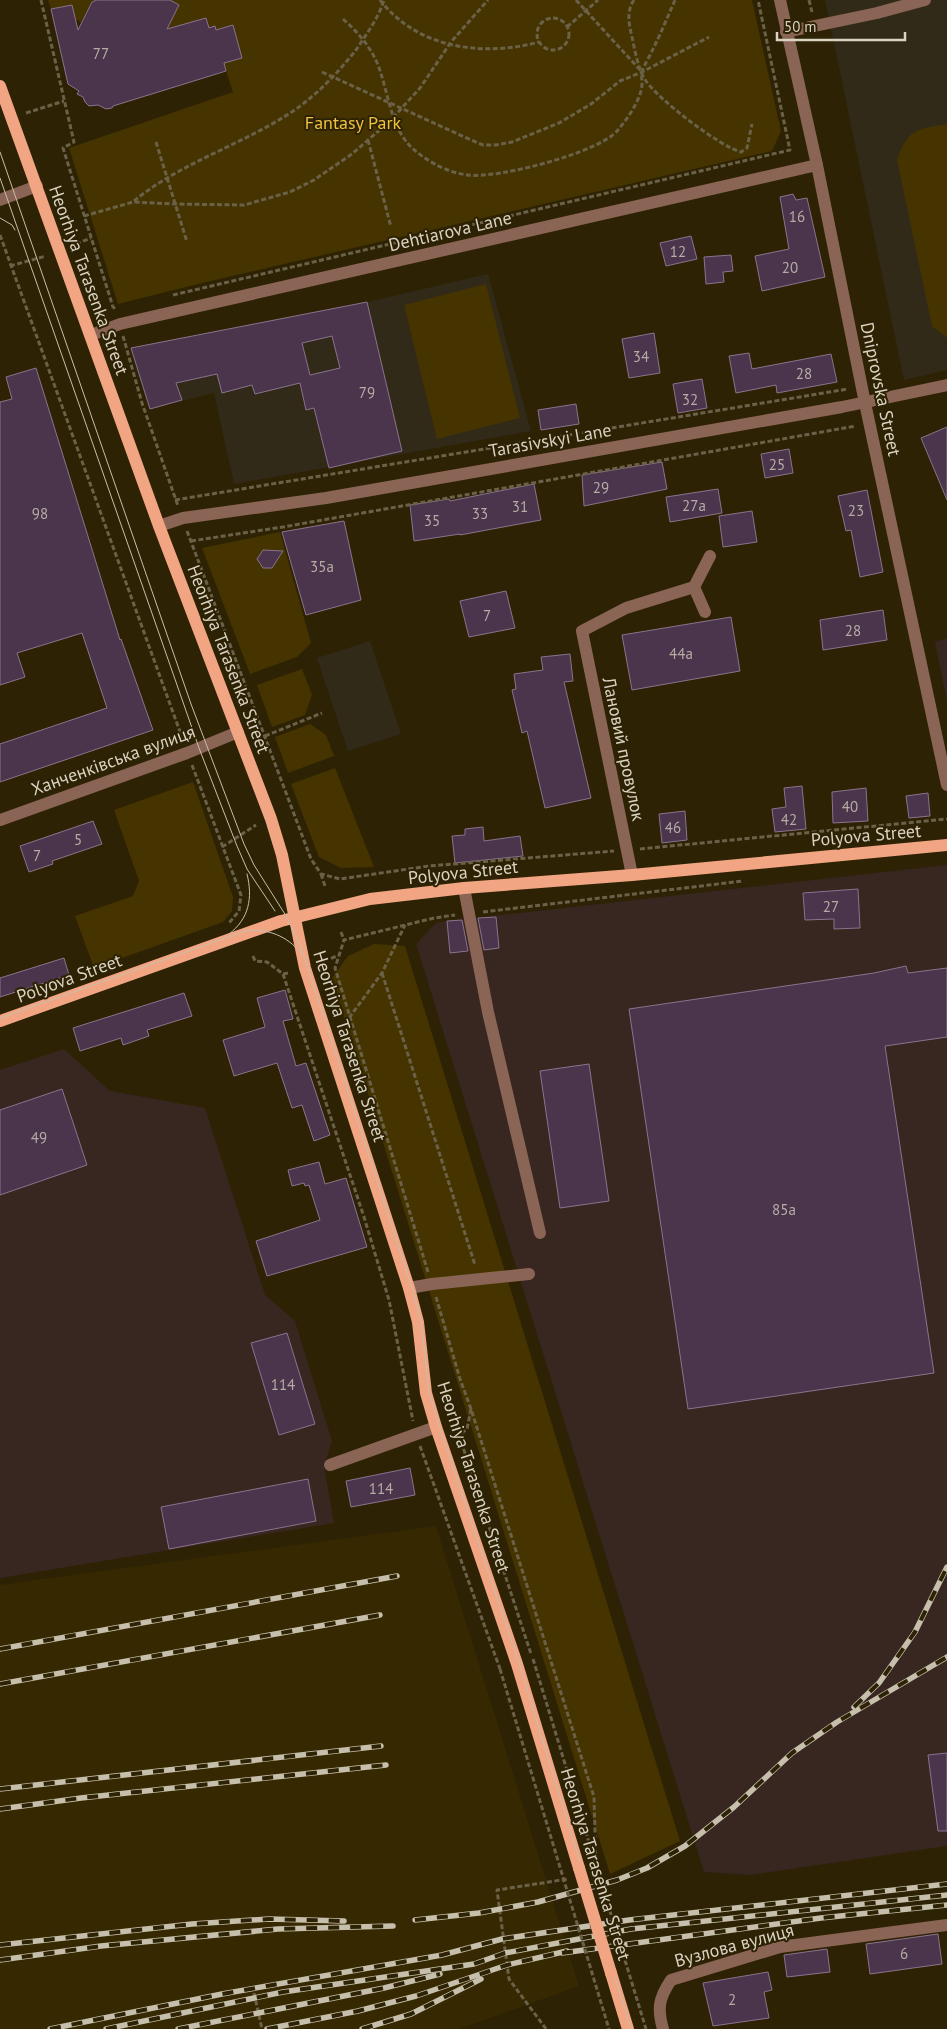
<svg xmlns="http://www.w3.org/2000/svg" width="947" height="2029" font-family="'PT Sans',sans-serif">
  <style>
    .built { fill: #362901 }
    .industrial { fill: #382620 }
    .education { fill: #312a19 }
    .green { fill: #453400 }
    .building { fill: #4a354c; stroke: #8b738d; fill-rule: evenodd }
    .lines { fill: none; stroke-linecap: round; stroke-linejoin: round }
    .path { stroke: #6b6148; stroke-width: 3; stroke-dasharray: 5 2.5; stroke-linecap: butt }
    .minor { stroke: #8a6454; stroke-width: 12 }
    .major { stroke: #f2a582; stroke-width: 12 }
    .tram { stroke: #c6bfac; stroke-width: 1 }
    .rail-casing { stroke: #c6bfac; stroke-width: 5.5 }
    .rail { stroke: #2d2204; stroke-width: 4; stroke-dasharray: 11; stroke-linecap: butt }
    .path-bridge { stroke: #6b6148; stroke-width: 3; stroke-dasharray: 5 2.5; stroke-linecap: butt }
    .major-bridge { stroke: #f2a582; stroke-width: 12 }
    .labels { text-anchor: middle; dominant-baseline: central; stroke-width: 4; stroke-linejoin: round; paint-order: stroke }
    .number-label { font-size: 15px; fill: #b6aca4 }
    .park-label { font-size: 18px; fill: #f1c23d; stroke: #2d2204 }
    .street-label { font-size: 18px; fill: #dad3c2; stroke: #2d2204 }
  </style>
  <rect width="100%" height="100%" fill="#2d2204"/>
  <polygon class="built" points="436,1526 579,1986 459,2029 0,2029 0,1585"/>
  <g class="industrial">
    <polygon points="947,638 947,702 935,642"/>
    <polygon points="947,865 947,1846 750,1875 704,1872 416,944 436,923 447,921"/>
    <polygon points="64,1049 110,1091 205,1108 265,1295 295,1321 332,1441 324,1466 334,1523 0,1578 0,1070"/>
  </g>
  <g class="education">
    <polygon points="825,0 947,0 947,370 904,380"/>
    <polygon points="488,274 531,431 234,484 214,393 150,409 131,348 367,302"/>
    <polygon points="370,641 401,734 348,751 317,658"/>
  </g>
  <g class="green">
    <polygon points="48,0 97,0 92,2 81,22 75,19 72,5 51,9"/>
    <polygon points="170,0 752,0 781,131 772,151 198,284 118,304 69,148 233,92 226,71 215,27 165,33 179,5"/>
    <path d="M947 124V338L932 326 897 160C908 129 916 129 947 124Z"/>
    <polygon points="486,284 520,418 437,439 404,305"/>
    <polygon points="280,532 311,643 297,657 250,674 202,548"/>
    <polygon points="302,669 312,695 305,715 272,727 257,685"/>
    <polygon points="310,724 326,735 334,756 288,773 275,737"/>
    <polygon points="335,768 374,867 341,868 319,857 291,784"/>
    <polygon points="193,782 233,897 232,911 223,922 94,968 75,916 133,896 139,881 114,810"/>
    <polygon points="374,944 405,946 680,1841 610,1874 332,978 348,956"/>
  </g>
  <g class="building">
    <polygon points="97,0 170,0 179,5 167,29 206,18 209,28 215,26 216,30 233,25 242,58 224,63 226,71 113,106 112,108 106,109 98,105 89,106 85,102 83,97 77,94 79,91 68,84 51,9 72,5 78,30 92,2"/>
    <polygon points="793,194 796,200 807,198 825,277 762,291 755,256 789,249 780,197"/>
    <polygon points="691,236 697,259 666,266 660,243"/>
    <polygon points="731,255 733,271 723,272 724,282 706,284 704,257"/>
    <path d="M367 302 402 451 329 468 314 408 306 410 300 383 255 394 252 385 222 393 217 374 176 383 182 400 150 409 131 348ZM332 336 340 368 310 375 302 343Z"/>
    <polygon points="654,333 660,373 629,378 622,339"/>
    <polygon points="749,353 752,369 831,354 837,382 777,393 776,385 736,393 729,356"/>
    <polygon points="36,368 120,640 121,639 153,730 0,782 0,744 107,708 82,633 17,653 25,677 0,685 0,402 12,399 6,377"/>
    <polygon points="702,379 707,408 678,413 673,384"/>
    <polygon points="576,404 579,424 541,430 538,410"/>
    <polygon points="947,427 947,500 921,438"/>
    <polygon points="789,449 793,473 765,478 761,454"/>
    <polygon points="662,462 667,489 584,506 582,475"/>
    <polygon points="534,484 541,520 460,535 460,534 414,541 410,505 449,499 450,501"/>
    <polygon points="718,489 722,513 670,522 666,497"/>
    <polygon points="867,490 883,572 860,577 851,530 846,531 838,496"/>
    <polygon points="752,511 757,542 723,547 719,516"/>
    <polygon points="344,521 361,600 306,615 282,532"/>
    <polygon points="263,550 283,551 272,568 263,568 257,559"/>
    <polygon points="506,591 515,628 469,637 460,601"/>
    <polygon points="883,610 887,640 823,650 820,620"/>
    <polygon points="731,617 740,671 632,690 622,635"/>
    <polygon points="570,654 573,681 564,682 591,798 545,808 527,731 522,733 512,690 516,689 514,674 543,670 541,657"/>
    <polygon points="802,786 806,829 775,832 772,809 786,807 784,788"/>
    <polygon points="866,788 868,821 833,823 832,792"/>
    <polygon points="928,793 930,816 909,818 906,796"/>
    <polygon points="685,811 687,840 662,843 659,814"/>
    <polygon points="93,821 102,844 52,861 53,864 29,872 20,846"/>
    <polygon points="483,827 484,841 520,836 523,856 455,863 452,836 465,835 465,829"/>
    <polygon points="858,889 860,928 834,929 834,919 805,920 803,893"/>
    <polygon points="496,917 499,948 484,950 478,918"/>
    <polygon points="462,920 468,951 450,953 447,921"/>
    <polygon points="64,958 69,975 0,997 0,978"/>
    <polygon points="906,966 908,973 947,968 947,1037 885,1046 934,1373 688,1409 629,1009 874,973"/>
    <polygon points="285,990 293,1019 283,1021 296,1066 306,1063 330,1135 314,1141 302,1105 292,1108 277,1063 234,1076 223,1040 265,1027 257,998"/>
    <polygon points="184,993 192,1016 147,1030 149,1036 123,1045 121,1038 80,1051 73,1028"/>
    <polygon points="589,1064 609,1201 560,1208 540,1071"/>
    <polygon points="62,1089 87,1165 0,1195 0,1110"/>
    <polygon points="319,1162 325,1184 346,1178 367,1247 267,1276 256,1241 320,1220 309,1185 305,1186 304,1183 292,1186 288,1170"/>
    <polygon points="287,1333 315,1424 279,1435 251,1343"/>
    <polygon points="410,1468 415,1495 351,1507 346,1481"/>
    <polygon points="308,1479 316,1521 169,1549 161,1507"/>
    <polygon points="947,1753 947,1831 938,1831 928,1755"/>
    <polygon points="938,1934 942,1964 870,1974 866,1944"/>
    <polygon points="827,1949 830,1972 787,1977 784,1955"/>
    <polygon points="768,1972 772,1990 764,1992 769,2018 713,2026 703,1983"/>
  </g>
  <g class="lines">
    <g class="path">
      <polyline points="41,0 74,142 63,148 113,307 116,309"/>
      <path d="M380 0C418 49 483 57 539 42"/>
      <polyline points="576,0 641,71"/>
      <path d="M634 0C626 12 629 24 632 37 635 51 638 69 646 81 659 100 719 146 741 152L747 148 752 124"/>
      <polyline points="809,0 812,12"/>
      <circle cx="553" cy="34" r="16"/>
      <path d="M343 19C360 34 375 52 381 74 389 98 392 128 411 147 426 161 448 173 468 175 497 179 599 153 618 130 627 119 637 105 641 91 643 85 641 78 642 72 644 65 650 56 653 49 661 33 668 16 675 0"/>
      <polyline points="567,27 598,0"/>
      <polyline points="322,72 471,140 483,145 496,145 512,142 559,123 591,104 620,81 642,72 709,37"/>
      <polyline points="26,113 64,101"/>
      <polyline points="368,140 391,227"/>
      <polyline points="156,142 187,242"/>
      <path d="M134 201C179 164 238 146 287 115 313 99 337 74 356 50 366 35 379 17 384 0"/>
      <polyline points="84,216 133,202 175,204 244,205 290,192 314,180 352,154 390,121 420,88 451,42 488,0"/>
      <polyline points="0,235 183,740"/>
      <polyline points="76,244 91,238"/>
      <polyline points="10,266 46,256"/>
      <polyline points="173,295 790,150 758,0"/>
      <polyline points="123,336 142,403 178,506"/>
      <polyline points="175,500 848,389"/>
      <polyline points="187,531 311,859 321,874 340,879 429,866 614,851"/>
      <polyline points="191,541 283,527 856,426"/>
      <polyline points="265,736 322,713"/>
      <polyline points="192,765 241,895 239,911 229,923"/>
      <polyline points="222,847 256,825"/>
      <polyline points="640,849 947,819"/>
      <polyline points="321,874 325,886"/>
      <polyline points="483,912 743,881"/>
      <polyline points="341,932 344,940"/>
      <polyline points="253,956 255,961 267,962 283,974 288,973"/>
      <polyline points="324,961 337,956"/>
      <polyline points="382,973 475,1265"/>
      <polyline points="283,974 364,1217 389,1300 413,1421"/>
      <polyline points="349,1018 382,973 405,925"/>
      <polyline points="428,1272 335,968 344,940 434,918 455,915"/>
      <polyline points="436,1297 460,1379 471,1409 594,1797 596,1869"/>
      <polyline points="471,1409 467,1429 459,1435 531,1654"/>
      <polyline points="420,1446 500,1669"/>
      <polyline points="254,1993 262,2029"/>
      <polyline points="546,2029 509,1979 497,1890 568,1879"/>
    </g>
    <g class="minor">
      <polyline points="780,0 817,165 865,403 947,785"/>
      <polyline points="786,32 877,13 925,0"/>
      <polyline points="0,200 37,186"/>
      <polyline points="91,335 120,324 817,165"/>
      <polyline points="159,526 183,518 326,498 842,407 947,385"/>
      <polyline points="705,612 694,587 710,556"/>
      <polyline points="0,820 187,753 238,732"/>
      <polyline points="632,875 582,631 626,608 694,587"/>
      <polyline points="464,888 488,1012 540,1233"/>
      <polyline points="409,1288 432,1284 529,1274"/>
      <polyline points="330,1465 436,1427"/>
      <path d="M663 2029C657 2008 659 1998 671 1980L780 1947 947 1925"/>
    </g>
    <g class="major">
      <polyline points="0,86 159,526 271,819 282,855 305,968 409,1288 418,1322 426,1393 436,1427 517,1664 579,1868"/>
      <polyline points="0,1021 281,921 370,899 464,888 632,875 947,845"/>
      <polyline points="611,1973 628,2029"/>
    </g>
    <g class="tram">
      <polyline points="0,152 191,704 244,844 254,865 288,919 301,947 412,1288 421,1321 429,1392 439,1426 519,1663 631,2029"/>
      <polyline points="0,178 199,748 237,846 247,869 275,911"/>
      <polyline points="0,218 12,225 15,230"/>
      <path d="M229 934C249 919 253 898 247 874"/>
      <path d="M0 1018 245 931C268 928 287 936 301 953"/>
    </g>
    <g class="rail-casing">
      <g id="rail">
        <polyline points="0,1649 397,1576"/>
        <polyline points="0,1684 380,1615"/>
        <polyline points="854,1707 879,1683 915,1632 947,1567"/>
        <polyline points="0,1789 381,1746"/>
        <polyline points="0,1809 81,1798 386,1765"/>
        <polyline points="415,1920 479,1913 538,1902 617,1880 647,1868 685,1846 734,1807 792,1753 837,1722 947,1657"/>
        <polyline points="0,1945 192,1924 269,1919 344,1921"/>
        <polyline points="562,1953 821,1918 947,1905"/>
        <polyline points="0,1960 101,1946 278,1929 393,1926"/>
        <polyline points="50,2029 222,1994 442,1955 502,1939 629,1920 947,1884"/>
        <polyline points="106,2029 283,1992 474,1964 505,1953 631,1929 947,1895"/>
        <polyline points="178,2029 384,1988 440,1974"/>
        <polyline points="267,2029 358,2011 416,1996 507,1965 567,1951"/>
        <polyline points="362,2029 411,2014 481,1979"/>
      </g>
    </g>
    <use href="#rail" class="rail"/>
    <g class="path-bridge">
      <polyline points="533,1659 646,2029"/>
      <polyline points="500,1669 609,2029"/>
    </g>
    <polyline class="major-bridge" points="579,1868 611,1973"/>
  </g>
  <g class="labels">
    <g class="number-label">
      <text x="101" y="53">77</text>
      <text x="797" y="216">16</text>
      <text x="678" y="251">12</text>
      <text x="790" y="267">20</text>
      <text x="641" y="356">34</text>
      <text x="804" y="373">28</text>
      <text x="367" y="392">79</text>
      <text x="690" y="399">32</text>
      <text x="777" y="464">25</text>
      <text x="601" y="487">29</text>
      <text x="694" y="505">27а</text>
      <text x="520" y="506">31</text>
      <text x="856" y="510">23</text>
      <text x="40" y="513">98</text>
      <text x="480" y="513">33</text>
      <text x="432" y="520">35</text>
      <text x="322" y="566">35а</text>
      <text x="487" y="615">7</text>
      <text x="853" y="630">28</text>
      <text x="681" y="653">44а</text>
      <text x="850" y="806">40</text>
      <text x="789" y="819">42</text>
      <text x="673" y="827">46</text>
      <text x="78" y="839">5</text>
      <text x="37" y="855">7</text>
      <text x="831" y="906">27</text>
      <text x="39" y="1137">49</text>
      <text x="784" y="1209">85а</text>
      <text x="283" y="1384">114</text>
      <text x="381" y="1488">114</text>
      <text x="904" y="1953">6</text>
      <text x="732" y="1999">2</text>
    </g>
    <g class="park-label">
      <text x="353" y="122">Fantasy Park</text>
    </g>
    <g class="street-label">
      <text transform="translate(450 231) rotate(-13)">Dehtiarova Lane</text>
      <text transform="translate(89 280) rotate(70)">Heorhiya Tarasenka Street</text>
      <text transform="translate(881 389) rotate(78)">Dniprovska Street</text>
      <text transform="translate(550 440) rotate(-10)">Tarasivskyi Lane</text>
      <text transform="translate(229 659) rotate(69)">Heorhiya Tarasenka Street</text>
      <text transform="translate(624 749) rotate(78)">Лановий провулок</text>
      <text transform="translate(113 760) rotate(-20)">Ханченківська вулиця</text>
      <text transform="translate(866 835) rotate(-5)">Polyova Street</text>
      <text transform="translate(463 872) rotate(-6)">Polyova Street</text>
      <text transform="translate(69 978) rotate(-20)">Polyova Street</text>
      <text transform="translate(350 1046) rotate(72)">Heorhiya Tarasenka Street</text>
      <text transform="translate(474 1477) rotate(72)">Heorhiya Tarasenka Street</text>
      <text transform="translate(596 1864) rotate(73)">Heorhiya Tarasenka Street</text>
      <text transform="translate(734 1945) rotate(-15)">Вузлова вулиця</text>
    </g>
  </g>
  <path d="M777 32v8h128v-8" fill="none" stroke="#dad3c2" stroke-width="2.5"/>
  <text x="784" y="32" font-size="15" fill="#dad3c2" stroke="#2d2204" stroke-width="4" paint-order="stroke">50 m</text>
</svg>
